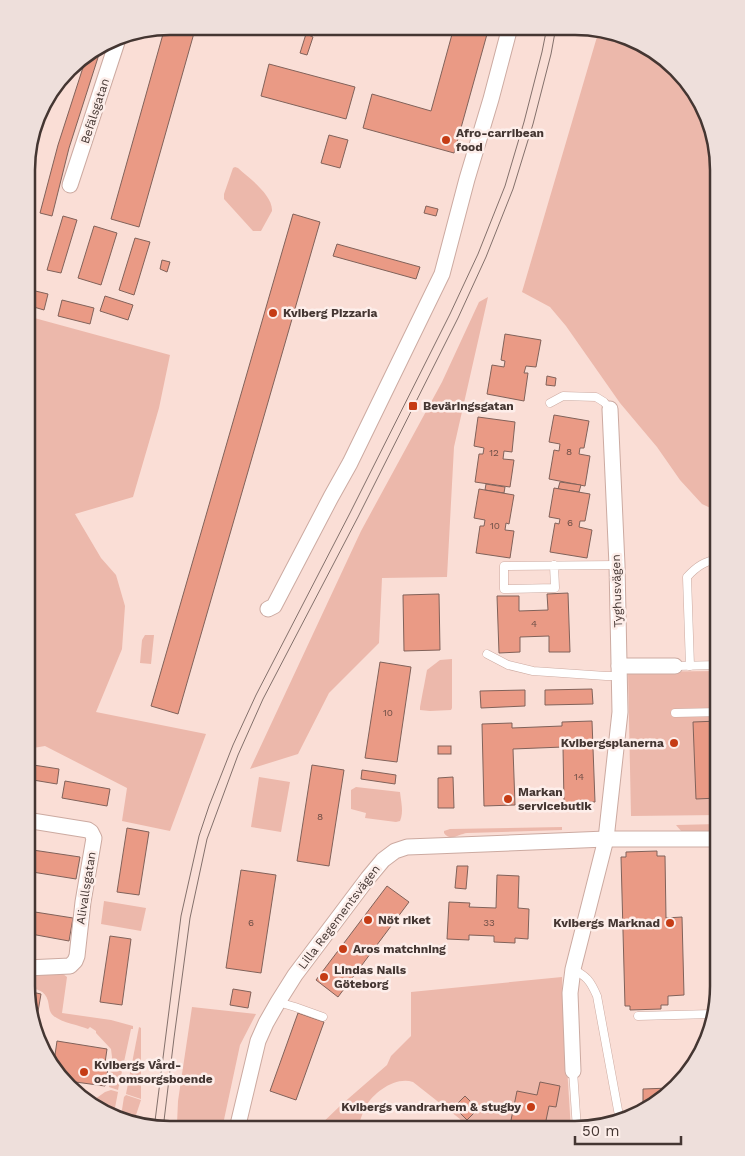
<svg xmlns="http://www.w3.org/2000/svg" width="745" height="1156" font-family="'Work Sans',sans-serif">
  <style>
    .green { fill: #ecb8ab }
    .building { fill: #ea9a85; stroke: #81625a }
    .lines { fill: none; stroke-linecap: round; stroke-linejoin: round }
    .lane-casing { stroke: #ccaaa1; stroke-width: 9 }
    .street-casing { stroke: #ccaaa1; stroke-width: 17 }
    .lane { stroke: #fff; stroke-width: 8 }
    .street { stroke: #fff; stroke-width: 15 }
    .tram { stroke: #83706b; stroke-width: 1 }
    .poi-dot { fill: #c53c15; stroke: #fdeeea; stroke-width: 2 }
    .labels { text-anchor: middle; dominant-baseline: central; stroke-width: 5; stroke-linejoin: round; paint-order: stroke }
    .number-label { font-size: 10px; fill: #6e4f47 }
    .street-label { font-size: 12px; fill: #443632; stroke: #fdeeea }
    .poi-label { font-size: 12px; font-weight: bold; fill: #443632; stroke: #fdeeea; text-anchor: start }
    .rim { fill: none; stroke: #443632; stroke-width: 2.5 }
  </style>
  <rect width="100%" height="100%" fill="#faded6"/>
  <g class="green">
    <polygon points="599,30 663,56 708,115 719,170 719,512 702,504 680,480 657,447 620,403 566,326 550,307 522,292"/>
    <path d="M235 167 238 168C249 178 273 195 272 211L261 231H253L224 199V194L233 168Z"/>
    <polygon points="488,297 454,447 447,577 382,578 379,643 329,693 298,754 250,769 361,531 442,382 479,302"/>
    <polygon points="27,316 170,355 159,408 133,497 75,514 101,558 116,575 125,606 122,649 96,712 206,734 170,831 122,821 127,788 45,746 27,749"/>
    <polygon points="145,635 154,635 151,664 140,663 142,640"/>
    <polygon points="452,659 452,708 451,710 430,711 420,710 420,707 427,670 440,660"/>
    <polygon points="719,671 718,815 631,816 628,672"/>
    <polygon points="259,777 290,782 281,832 251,827"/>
    <path d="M356 787 400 792C401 802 404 812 400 821L396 822 365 818 366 813 351 809V790Z"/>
    <polygon points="718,824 718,831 682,832 676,825"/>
    <path d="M562 827V830L467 833C459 834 450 842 444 833V831L450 829Z"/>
    <polygon points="104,901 146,908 141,931 101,924"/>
    <path d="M56 974H63L67 977 62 1013 111 1020 133 1026V1029H131L118 1090 109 1087 112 1057 111 1049 96 1033V1031L90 1027 88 1029C79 1025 57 1022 51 1013 49 1010 49 1005 48 1001 45 990 37 989 26 987V976Z"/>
    <path d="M562 977 563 1004 571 1130 461 1129 462 1123 460 1119 413 1082C396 1076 374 1092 366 1106 362 1113 360 1122 357 1129H316L341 1105 387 1065 391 1056 411 1036V992Z"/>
    <polygon points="192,1007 256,1014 240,1045 222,1129 173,1129 177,1124 178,1101"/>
    <polygon points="139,1027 141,1028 141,1099 126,1094"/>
    <polygon points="111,1090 118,1092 114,1113 87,1102 98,1097 105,1092"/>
    <polygon points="126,1095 141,1100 134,1121 121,1116 124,1097"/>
  </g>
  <g class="building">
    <polygon points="170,26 196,26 139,227 111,219 165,27"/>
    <polygon points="454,27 489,27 454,153 363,128 372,94 431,111"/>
    <polygon points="306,34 313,37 307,55 300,53"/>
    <polygon points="102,45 69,148 52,216 40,213 58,145 87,55"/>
    <polygon points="269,64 355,87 346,119 261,96"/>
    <polygon points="329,135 348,140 340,168 321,163"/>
    <polygon points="426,206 438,209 436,216 424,213"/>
    <polygon points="293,214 320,222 178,714 151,706"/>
    <polygon points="63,216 77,220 61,273 47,270"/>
    <polygon points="94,226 117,233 101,285 78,278"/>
    <polygon points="135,238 150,242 134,295 119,290"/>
    <polygon points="337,244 420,267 416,279 333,256"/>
    <polygon points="162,260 170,262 167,272 160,269"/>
    <polygon points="27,289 48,294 44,310 27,305"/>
    <polygon points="105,296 133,305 128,320 100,311"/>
    <polygon points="62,300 94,308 90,324 58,316"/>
    <polygon points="505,334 541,340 536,367 526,366 524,373 528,373 524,401 487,394 492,365 504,367 505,361 501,360"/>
    <polygon points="547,376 556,378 555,386 546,385"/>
    <polygon points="554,415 589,421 584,448 580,448 579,454 590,456 585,486 549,479 554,450 559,451 560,444 549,442"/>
    <polygon points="478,417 515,422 512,452 504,451 503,459 514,460 510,487 475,482 479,454 483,454 484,448 474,446"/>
    <polygon points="560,482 581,485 579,492 558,489"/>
    <polygon points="486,484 505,487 504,493 485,490"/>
    <polygon points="554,488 590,494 585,521 580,521 579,527 592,530 587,558 550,552 555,523 559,524 560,519 549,517"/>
    <polygon points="479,489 514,495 509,524 506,523 505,530 514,531 510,558 476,553 480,526 484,526 485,520 474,518"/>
    <polygon points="568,593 570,652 549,652 549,636 520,637 520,652 499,653 497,596 519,596 519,611 548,610 547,594"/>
    <polygon points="439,594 440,650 404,651 403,595"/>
    <polygon points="380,662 411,667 397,762 365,758"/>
    <polygon points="592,689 593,704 545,705 545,690"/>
    <polygon points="525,690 525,706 481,708 480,691"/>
    <polygon points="592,721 595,802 564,803 563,747 513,749 515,805 484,806 482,724 512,723 512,728 562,726 562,722"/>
    <polygon points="719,721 718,798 696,799 693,722"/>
    <rect x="438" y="746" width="13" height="8"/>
    <polygon points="27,764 59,769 57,784 27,779"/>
    <polygon points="312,765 344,770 329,866 297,861"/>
    <polygon points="362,770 396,775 395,784 361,779"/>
    <polygon points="453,777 454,808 438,808 438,778"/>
    <polygon points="65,781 110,789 107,806 62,798"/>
    <polygon points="127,828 149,832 139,895 117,892"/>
    <polygon points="26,849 80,857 76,879 26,871"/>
    <polygon points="657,851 657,856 665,856 666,918 682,917 684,995 668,996 668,1005 661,1005 661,1009 630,1010 630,1006 625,1006 621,857 626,857 626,852"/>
    <polygon points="457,866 468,866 466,889 455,888"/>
    <polygon points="241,870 276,875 261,973 226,968"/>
    <polygon points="497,875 519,876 518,908 529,909 528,939 515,938 515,943 494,942 494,936 469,935 469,940 447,939 449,902 470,903 469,907 496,908"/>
    <polygon points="387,886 409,902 338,997 316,980"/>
    <polygon points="35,912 73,918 69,941 31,934"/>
    <polygon points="110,936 131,939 122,1005 100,1002"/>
    <polygon points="233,989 251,992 248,1008 230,1005"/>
    <polygon points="27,991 41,994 35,1029"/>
    <polygon points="298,1013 324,1022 296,1100 270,1091"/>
    <polygon points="57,1041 107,1049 105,1063 109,1063 105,1086 68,1081 42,1047 49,1049 49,1054 55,1055"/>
    <polygon points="540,1082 560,1086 556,1107 549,1106 544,1130 509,1130 517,1091 537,1095"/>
    <polygon points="670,1088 643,1109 643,1089"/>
    <polygon points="465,1096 478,1109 467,1120 454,1107"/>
  </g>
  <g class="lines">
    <g class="lane-casing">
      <g id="lane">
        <polyline points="550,403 563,396 596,397 604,402 610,409"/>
        <polyline points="554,565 555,588 504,589 504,566 617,565"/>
        <polyline points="487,654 508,665 533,671 606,676 619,676"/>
        <polyline points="675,666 719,665"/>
        <path d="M690 666 687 577C697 566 704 562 719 558"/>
        <polyline points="675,713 719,712"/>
        <polyline points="716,839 718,905"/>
        <path d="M573 969C587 977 590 980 597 996L620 1121"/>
        <polyline points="278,1002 295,1007 323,1017"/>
        <polyline points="638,1016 712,1014"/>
        <polyline points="573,1071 577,1129"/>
      </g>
    </g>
    <g class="street-casing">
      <g id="street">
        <polyline points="70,185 119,36"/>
        <polyline points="268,609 274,606 331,497 350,463 442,274 467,179 491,99 510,27"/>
        <polyline points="619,666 675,666"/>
        <polyline points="26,968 70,966 75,961 77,956 83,902 94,838 91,832 88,830 26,820"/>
        <polyline points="573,1071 570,993 573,969 606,839 620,712 617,565 610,409"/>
        <polyline points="237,1129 258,1041 266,1023 278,1002 295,975 368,878 383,860 395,851 407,847 434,846 606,839 718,839"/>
      </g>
    </g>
    <use href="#lane" class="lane"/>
    <use href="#street" class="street"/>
    <g class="tram">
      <polyline points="154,1129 181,916 199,836 209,806 233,745 256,695 350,513 450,314 478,254 505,186 524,122 542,52 547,27"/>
      <polyline points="163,1129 174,1038 190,918 207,839 238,755 263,699 358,517 458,318 486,257 513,189 533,124 551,54 556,27"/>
    </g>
  </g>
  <g class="poi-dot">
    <circle cx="446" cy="140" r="5"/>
    <circle cx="273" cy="313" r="5"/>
    <rect x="408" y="401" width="10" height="10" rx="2.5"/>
    <circle cx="674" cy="743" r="5"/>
    <circle cx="508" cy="799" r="5"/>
    <circle cx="368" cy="920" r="5"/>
    <circle cx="670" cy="923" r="5"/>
    <circle cx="343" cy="949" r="5"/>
    <circle cx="324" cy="977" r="5"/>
    <circle cx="84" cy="1072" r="5"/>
    <circle cx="531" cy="1107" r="5"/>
  </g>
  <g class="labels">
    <g class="number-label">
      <text x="569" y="451">8</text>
      <text x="494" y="452">12</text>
      <text x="570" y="522">6</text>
      <text x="495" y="525">10</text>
      <text x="534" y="623">4</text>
      <text x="388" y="712">10</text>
      <text x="579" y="776">14</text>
      <text x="320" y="816">8</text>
      <text x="251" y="922">6</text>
      <text x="489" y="922">33</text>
    </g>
    <g class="street-label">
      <text transform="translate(95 111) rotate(-72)">Befälsgatan</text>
      <text transform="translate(617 591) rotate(-92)">Tyghusvägen</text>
      <text transform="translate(86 888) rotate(-81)">Alivallsgatan</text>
      <text transform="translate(339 917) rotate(-53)">Lilla Regementsvägen</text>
    </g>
    <g class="poi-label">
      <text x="456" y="133">Afro-carribean<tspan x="456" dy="14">food</tspan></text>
      <text x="283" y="313">Kviberg Pizzaria</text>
      <text x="423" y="406">Beväringsgatan</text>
      <text x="664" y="743" text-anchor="end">Kvibergsplanerna</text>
      <text x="518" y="792">Markan<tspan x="518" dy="14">servicebutik</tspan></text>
      <text x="378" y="920">Nöt riket</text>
      <text x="660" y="923" text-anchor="end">Kvibergs Marknad</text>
      <text x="353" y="949">Aros matchning</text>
      <text x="334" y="970">Lindas Nails<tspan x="334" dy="14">Göteborg</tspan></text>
      <text x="94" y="1065">Kvibergs Vård-<tspan x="94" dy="14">och omsorgsboende</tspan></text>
      <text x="521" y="1107" text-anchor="end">Kvibergs vandrarhem &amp; stugby</text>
    </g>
  </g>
  <path d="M0 0H745V1156H0ZM170 35H575A135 135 0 0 1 710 170V986A135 135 0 0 1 575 1121H170A135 135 0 0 1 35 986V170A135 135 0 0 1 170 35Z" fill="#eedfdb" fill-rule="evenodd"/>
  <path class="rim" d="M170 35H575A135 135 0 0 1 710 170V986A135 135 0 0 1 575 1121H170A135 135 0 0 1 35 986V170A135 135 0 0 1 170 35Z"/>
  <path d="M575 1136v8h106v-8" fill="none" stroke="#443632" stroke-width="2.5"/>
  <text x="582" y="1136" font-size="15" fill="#443632" stroke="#fdeeea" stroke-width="4" paint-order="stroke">50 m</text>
</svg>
